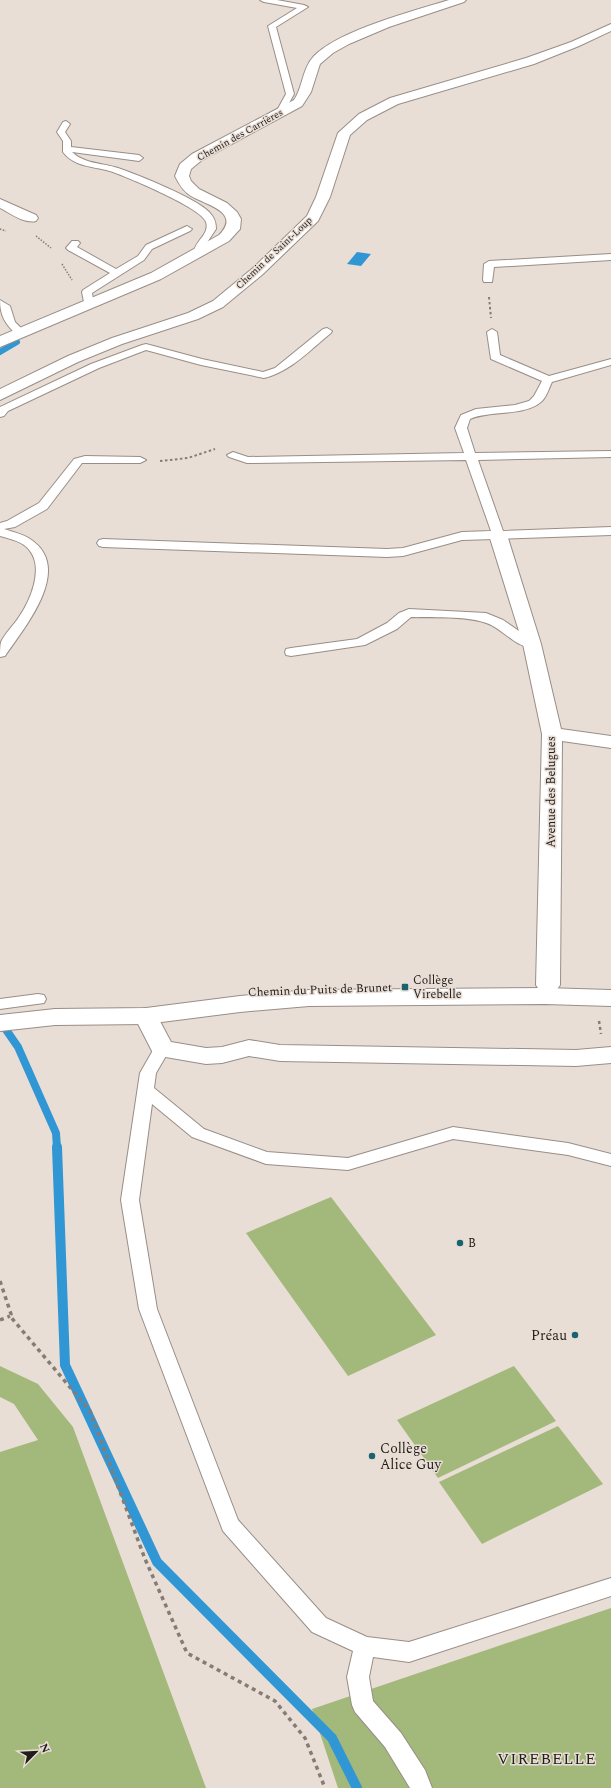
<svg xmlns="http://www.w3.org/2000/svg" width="611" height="1788" font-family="Spectral,serif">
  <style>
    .green { fill: #a3b87b }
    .water { fill: #3196d4 }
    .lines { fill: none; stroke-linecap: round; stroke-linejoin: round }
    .stream-far2 { stroke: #3196d4; stroke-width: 6 }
    .stream-far1 { stroke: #3196d4; stroke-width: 8 }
    .stream { stroke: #3196d4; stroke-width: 10 }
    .lane-casing { stroke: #988e87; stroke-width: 2 }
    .street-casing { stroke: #988e87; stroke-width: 2 }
    .secondary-casing { stroke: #988e87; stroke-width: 2 }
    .path-far3 { stroke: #847c77; stroke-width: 1.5; stroke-dasharray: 1.5 1.5; stroke-linecap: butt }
    .path-far2 { stroke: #847c77; stroke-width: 2; stroke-dasharray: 2.5 2.5; stroke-linecap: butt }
    .path-far1 { stroke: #847c77; stroke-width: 2.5; stroke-dasharray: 3 3; stroke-linecap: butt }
    .path { stroke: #847c77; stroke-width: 3.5; stroke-dasharray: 4 4; stroke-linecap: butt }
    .lane { fill: #fff; fill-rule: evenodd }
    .street { fill: #fff; fill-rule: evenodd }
    .secondary { fill: #fff; fill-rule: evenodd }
    .poi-dot { fill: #18636f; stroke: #e9ded6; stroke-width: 1.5 }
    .labels { text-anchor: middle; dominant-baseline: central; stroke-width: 3; stroke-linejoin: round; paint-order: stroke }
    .far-street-label { font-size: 10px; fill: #211d1a; stroke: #e9ded6 }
    .street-label { font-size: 12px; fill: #211d1a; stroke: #e9ded6 }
    .poi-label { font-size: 12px; fill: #211d1a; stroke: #e9ded6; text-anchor: start }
    .near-poi-label { font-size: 14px; fill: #211d1a; stroke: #e9ded6; text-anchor: end }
    .near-neighbourhood-label { font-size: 16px; letter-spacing: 1px; fill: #211d1a; stroke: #e9ded6 }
  </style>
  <rect width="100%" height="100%" fill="#e9ded6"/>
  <g class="green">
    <polygon points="331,1197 436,1335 348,1376 246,1233"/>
    <polygon points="0,1366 38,1384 73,1427 206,1788 0,1788 0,1452 38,1440 14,1404 0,1397"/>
    <polygon points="514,1366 556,1421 438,1478 397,1420"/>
    <polygon points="558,1426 603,1484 482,1544 439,1482"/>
    <polygon points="611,1608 611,1788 338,1788 312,1709"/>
  </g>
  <polygon class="water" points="357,252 371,254 361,266 347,264"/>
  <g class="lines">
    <polyline class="stream-far2" points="0,352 17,342"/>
    <polyline class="stream-far1" points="0,1021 18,1047 56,1133 57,1148"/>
    <polyline class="stream" points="57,1147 65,1365 157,1562 332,1738 357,1788"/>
    <g class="lane-casing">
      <g id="lane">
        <polygon points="260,0 277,0 304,5 308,7 276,27 294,94 283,114 279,117 275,114 286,94 268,26 297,8 264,2"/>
        <path d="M66 121 70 124 65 132 71 141V147L139 155 143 158 139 161 72 152C84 164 103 163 118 168 138 175 196 198 209 212 214 217 216 222 216 229L206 244 202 254 199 255 194 252C195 241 210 234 206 222 202 208 129 178 113 172 95 166 75 168 63 152V141L57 132 63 122Z"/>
        <polygon points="187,226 192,229 190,231 152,249 144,260 92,293 94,305 89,308 85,307 82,292 83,290 110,273 68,250 66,248 72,241 78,241 80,243 77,247 116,269 138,256 146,245"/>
        <polygon points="611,254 611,260 494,267 492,282 484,282 483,280 484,264 489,261"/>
        <path d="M0 300 10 306 15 322 25 332 24 334H16C5 324 0 315 0 300Z"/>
        <path d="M327 328 332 331 331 333C310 350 290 372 264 378L201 365 146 350 99 368 8 411 4 416 0 417V407L91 364 142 345 146 344 202 359 263 372 275 368 323 329Z"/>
        <path d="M492 329 497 332 500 355 549 376 611 359V365L552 382C549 388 547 396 542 401 525 417 490 410 470 419L467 428 475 453 611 451V457L478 460 503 531 611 527V535L462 540 403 556 387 557 103 547 99 546 97 543 99 540 103 539 387 549 403 548 462 532 491 531 466 460 247 463 229 457 227 455 233 452 248 457 464 453 455 428 461 415 476 409 515 405 529 401 534 396 542 381 491 359 487 332Z"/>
        <path d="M85 456 140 457 146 460 140 463H82L47 509 15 527 4 529C13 532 23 534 30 539 75 568 24 628 5 656L0 657C0 652 0 646 1 642 5 633 14 625 19 617 30 601 44 569 30 551 23 541 10 539 0 536V523L7 521 39 503 74 459Z"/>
        <path d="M409 609 486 613 503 620 538 644 537 647C521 651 506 633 493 626 474 615 434 618 411 617L397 629 365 645 291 656 286 655 285 652 286 649 291 648 357 639 387 623 399 613Z"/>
        <polygon points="38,994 44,995 46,999 44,1003 0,1009 0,999"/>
        <polygon points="162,1043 168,1045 170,1049 156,1073 154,1088 204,1129 267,1152 348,1158 453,1127 568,1143 611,1154 611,1166 568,1155 453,1139 348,1170 266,1164 192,1137 152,1104 139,1200 157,1309 238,1520 326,1618 367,1637 409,1642 611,1578 611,1596 409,1662 373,1657 369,1677 373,1701 401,1733 425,1770 432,1788 410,1788 385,1747 355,1712 352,1705 347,1677 353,1651 312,1632 223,1531 139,1309 121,1200 140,1073 156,1045"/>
      </g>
    </g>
    <g class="street-casing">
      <g id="street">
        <path d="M449 0H466L464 2 389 27 349 44 333 53 320 64 311 92 302 106 202 160 191 169 189 176 191 181 199 189 227 203 237 212 241 219 240 229 229 241 161 279 0 347V336L151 273 219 235C242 212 206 205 191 196 183 191 179 184 175 176L180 164 192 154 294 100C303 87 302 69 314 56 340 30 413 11 449 0Z"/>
        <polygon points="611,24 611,31 579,46 534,64 398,104 367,120 350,135 330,197 318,221 263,274 223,307 198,319 122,344 78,362 0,400 0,389 68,356 112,338 188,313 213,301 253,268 307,216 316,197 338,133 359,114 390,98 526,58 571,42"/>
        <path d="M0 199 36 215 38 218 36 221C24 224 10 213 0 208Z"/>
        <polygon points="498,530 504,531 507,535 541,644 561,729 611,736 611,748 562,741 560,985 556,991 548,993 540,991 536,985 542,734 523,644 489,535 492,531"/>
        <polygon points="146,1008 154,1010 171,1042 206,1048 222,1047 249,1040 280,1045 576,1050 611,1047 611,1063 576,1066 280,1061 249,1056 222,1063 206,1064 154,1055 134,1016 138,1010"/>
      </g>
    </g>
    <g class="secondary-casing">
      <polygon id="secondary" points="545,988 611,990 611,1006 545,1004 309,1006 240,1012 146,1024 55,1025 0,1031 0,1015 55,1009 146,1008 240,996 309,990"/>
    </g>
    <g class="path-far3">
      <polyline points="0,229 6,231"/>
      <polyline points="36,236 51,248"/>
      <polyline points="62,264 72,280"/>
    </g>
    <g class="path-far2">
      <polyline points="489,297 491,318"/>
      <polyline points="160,461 188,458 215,449"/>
    </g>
    <polyline class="path-far1" points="599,1021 601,1034"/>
    <g class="path">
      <polyline points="0,1281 11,1314 10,1316 90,1411 145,1559 187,1653 275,1701 305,1738 325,1788"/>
      <polyline points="0,1320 10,1316"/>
    </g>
    <use href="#lane" class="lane"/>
    <use href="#street" class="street"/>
    <use href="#secondary" class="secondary"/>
  </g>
  <g class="poi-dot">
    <rect x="401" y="983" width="8" height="8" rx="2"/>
    <circle cx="460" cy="1243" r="4"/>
    <circle cx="575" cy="1335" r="4"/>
    <circle cx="372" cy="1456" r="4"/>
  </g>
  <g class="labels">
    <g class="far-street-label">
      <text transform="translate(240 135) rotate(-29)">Chemin des Carrières</text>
      <text transform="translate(274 253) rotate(-43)">Chemin de Saint-Loup</text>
    </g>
    <g class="street-label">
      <text transform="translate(551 792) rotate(-90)">Avenue des Belugues</text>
      <text transform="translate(320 990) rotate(-2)">Chemin du Puits de Brunet</text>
    </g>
    <g class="poi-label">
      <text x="413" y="980">Collège<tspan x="413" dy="14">Virebelle</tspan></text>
      <text x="468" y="1243">B</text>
    </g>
    <g class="near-poi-label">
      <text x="567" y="1335">Préau</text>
      <text x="380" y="1448" text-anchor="start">Collège<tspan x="380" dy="16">Alice Guy</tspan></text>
    </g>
    <g class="near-neighbourhood-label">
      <text x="547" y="1759">VIREBELLE</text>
    </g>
  </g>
  <g transform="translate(36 1752) rotate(66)" stroke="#e9ded6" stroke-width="3" paint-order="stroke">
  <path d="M0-3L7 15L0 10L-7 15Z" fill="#211d1a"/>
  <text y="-6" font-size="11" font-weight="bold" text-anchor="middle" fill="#211d1a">N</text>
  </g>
</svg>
